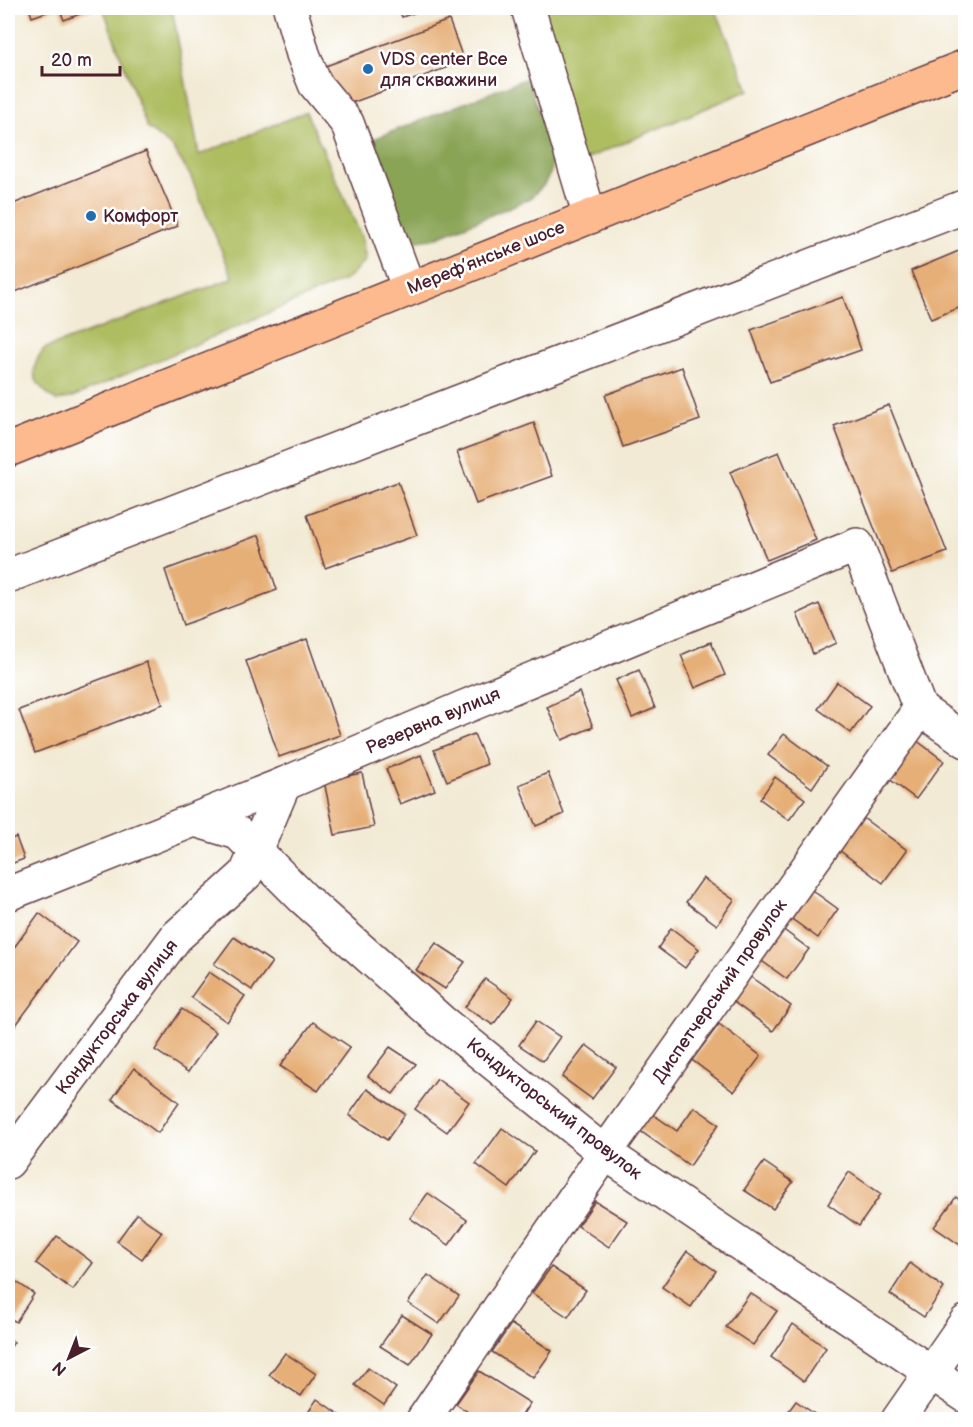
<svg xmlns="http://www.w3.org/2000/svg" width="973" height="1427" font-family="'Balsamiq Sans',sans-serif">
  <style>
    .green { fill: #adbd60; stroke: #7c6e46; stroke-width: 1.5 }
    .forest { fill: #8aa456; stroke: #6a6240; stroke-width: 1.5 }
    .building { fill: #e6af77 }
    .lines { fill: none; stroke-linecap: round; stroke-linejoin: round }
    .minor-casing { stroke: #633d44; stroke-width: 36 }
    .highway-casing { stroke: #633d44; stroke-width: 36 }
    .minor { stroke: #fff; stroke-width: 33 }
    .highway { stroke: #fcba8e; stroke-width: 33 }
    .poi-dot { fill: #1f6fb2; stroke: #fff; stroke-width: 2 }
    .labels { text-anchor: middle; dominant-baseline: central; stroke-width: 5; stroke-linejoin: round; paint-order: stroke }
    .poi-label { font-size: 18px; fill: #4a1f2b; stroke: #fff; text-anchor: start }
    .street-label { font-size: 18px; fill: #4a1f2b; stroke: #fff }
  </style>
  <rect width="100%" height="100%" fill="#fff"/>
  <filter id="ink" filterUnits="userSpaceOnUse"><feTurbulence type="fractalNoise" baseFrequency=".0167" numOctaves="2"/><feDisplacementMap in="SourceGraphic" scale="12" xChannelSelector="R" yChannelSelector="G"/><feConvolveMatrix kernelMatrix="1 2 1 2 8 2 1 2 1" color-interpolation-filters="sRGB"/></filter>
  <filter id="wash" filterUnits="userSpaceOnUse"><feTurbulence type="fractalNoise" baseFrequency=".008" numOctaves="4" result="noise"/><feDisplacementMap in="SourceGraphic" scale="24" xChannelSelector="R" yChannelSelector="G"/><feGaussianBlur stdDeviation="1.35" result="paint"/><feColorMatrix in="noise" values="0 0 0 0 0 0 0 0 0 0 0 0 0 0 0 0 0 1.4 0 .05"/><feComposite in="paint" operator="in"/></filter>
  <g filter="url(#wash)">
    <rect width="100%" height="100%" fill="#f2ead4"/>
    <g class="green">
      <path d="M103 8H172L199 155 306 112 362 238 366 260 347 279 73 397 56 401C36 385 25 373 44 349L233 278 190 175 173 148 147 128Z"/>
      <polygon points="535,8 715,8 749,90 574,164"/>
    </g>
    <polygon class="forest" points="527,78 551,147 551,172 543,186 529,199 433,239 417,241 399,234 364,143"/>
    <g id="blocks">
      <g class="building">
        <polygon points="29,8 58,8 32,17"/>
        <polygon points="59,8 96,8 64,20"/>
        <polygon points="398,8 428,8 402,17"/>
        <polygon points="449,20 464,61 330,111 315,70"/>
        <polygon points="146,151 178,226 8,295 8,206"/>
        <polygon points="966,248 966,305 931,319 911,271"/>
        <polygon points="843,297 861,350 770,382 751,330"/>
        <polygon points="682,367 700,420 623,447 605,395"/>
        <polygon points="889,405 947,552 892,573 834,426"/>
        <polygon points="534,423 552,476 476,504 457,452"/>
        <polygon points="779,452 816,540 767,560 730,472"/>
        <polygon points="398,482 417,535 325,568 307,515"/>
        <polygon points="259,535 277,590 183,625 165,570"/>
        <polygon points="819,604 836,643 813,654 797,614"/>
        <polygon points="307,639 340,735 279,757 246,661"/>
        <polygon points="711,642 725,675 695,688 681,655"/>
        <polygon points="146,662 163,704 35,753 19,710"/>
        <polygon points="639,670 655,708 632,718 616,680"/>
        <polygon points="837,682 870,706 851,733 818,709"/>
        <polygon points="579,692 593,727 562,740 547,707"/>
        <polygon points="474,734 487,764 447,781 434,750"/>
        <polygon points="784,734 827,766 812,788 768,755"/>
        <polygon points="916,740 944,761 916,799 888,778"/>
        <polygon points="421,755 435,790 400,804 386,769"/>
        <polygon points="362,773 374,827 335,835 324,781"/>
        <polygon points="548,773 564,814 536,826 519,785"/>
        <polygon points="775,777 805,799 789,820 760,799"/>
        <polygon points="863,818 907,850 883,883 839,850"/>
        <polygon points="16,837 24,859 8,865 8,840"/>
        <polygon points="703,878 734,900 717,925 686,902"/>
        <polygon points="809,888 838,909 818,938 789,917"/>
        <polygon points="39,913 77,942 13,1029 8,1024 8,956"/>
        <polygon points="671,928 699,949 685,968 658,948"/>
        <polygon points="781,928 809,949 787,979 759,959"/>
        <polygon points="234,937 272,962 252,990 214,964"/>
        <polygon points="436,943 465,962 445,989 416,970"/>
        <polygon points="209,972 245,996 227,1022 191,997"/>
        <polygon points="748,975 791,1006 773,1031 731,1000"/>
        <polygon points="485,979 513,998 493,1025 465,1007"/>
        <polygon points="182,1009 216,1032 188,1072 155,1050"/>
        <polygon points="536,1021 560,1037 543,1061 519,1045"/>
        <polygon points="313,1022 350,1047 318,1091 280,1066"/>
        <polygon points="719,1024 761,1056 734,1092 692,1060"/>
        <polygon points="586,1045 616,1067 592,1099 562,1077"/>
        <polygon points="390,1047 416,1064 393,1094 368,1076"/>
        <polygon points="134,1068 179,1102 158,1133 112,1099"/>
        <polygon points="437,1079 469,1102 447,1132 415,1109"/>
        <polygon points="367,1089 405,1114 387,1140 349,1115"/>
        <polygon points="694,1107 719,1124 690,1166 636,1128 648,1111 677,1131"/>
        <polygon points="502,1128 535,1151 509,1188 476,1164"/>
        <polygon points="764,1162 793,1182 773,1209 744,1190"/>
        <polygon points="849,1172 881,1194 859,1226 828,1204"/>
        <polygon points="428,1193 467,1220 449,1245 410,1218"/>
        <polygon points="956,1197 966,1205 966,1249 934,1227"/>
        <polygon points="595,1201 627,1221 609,1247 578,1226"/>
        <polygon points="137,1214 162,1232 142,1259 117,1241"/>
        <polygon points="57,1236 93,1263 73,1290 36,1263"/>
        <polygon points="687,1251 716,1271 691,1307 662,1287"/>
        <polygon points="910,1263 944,1288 924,1317 890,1294"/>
        <polygon points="551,1267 586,1290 568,1317 532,1293"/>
        <polygon points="428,1275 459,1296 439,1324 408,1303"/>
        <polygon points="8,1276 34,1294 16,1322 8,1317"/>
        <polygon points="750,1293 777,1311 753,1345 726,1327"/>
        <polygon points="402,1315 432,1334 410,1365 380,1346"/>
        <polygon points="511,1324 552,1351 533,1378 492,1352"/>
        <polygon points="793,1324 826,1348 804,1381 771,1357"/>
        <polygon points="8,1338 14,1342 8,1351"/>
        <polygon points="285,1353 316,1374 301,1396 269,1375"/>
        <polygon points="368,1368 396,1388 384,1405 355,1385"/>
        <polygon points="479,1371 530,1403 519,1420 480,1420 456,1404"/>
        <polygon points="317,1399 347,1420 303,1420"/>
        <polygon points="796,1401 823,1420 782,1420"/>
      </g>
    </g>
  </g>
  <g filter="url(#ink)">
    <use href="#blocks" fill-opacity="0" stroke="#633d44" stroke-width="1.5"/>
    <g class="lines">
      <g class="minor-casing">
        <g id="minor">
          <polyline points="290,8 303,54 315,84 347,123 409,289"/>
          <polyline points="528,8 590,217"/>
          <polyline points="8,576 966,206"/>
          <polyline points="920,709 966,741"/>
          <polyline points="195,820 238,833 303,898 441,1021 605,1153 966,1396"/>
          <polyline points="8,894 284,784 462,708 857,545 920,709 605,1153 423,1420"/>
          <polyline points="8,1162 176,937 246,874 284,784"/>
          <polyline points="898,1420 966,1322"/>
        </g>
      </g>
      <g class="highway-casing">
        <polyline id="highway" points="8,450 966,66"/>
      </g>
      <use href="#minor" class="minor"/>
      <use href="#highway" class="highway"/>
    </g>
  </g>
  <g class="poi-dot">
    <circle cx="368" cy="69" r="6"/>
    <circle cx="91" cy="216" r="6"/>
  </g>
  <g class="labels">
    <g class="poi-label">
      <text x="380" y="59">VDS center Все<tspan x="380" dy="21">для скважини</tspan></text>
      <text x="103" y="216">Комфорт</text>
    </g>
    <g class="street-label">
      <text transform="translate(486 258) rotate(-22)">Мереф’янське шосе</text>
      <text transform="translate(433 721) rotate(-23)">Резервна вулиця</text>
      <text transform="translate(720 991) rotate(-55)">Диспетчерський провулок</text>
      <text transform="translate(117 1017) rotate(-53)">Кондукторська вулиця</text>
      <text transform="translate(554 1109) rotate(38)">Кондукторський провулок</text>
    </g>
  </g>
  <rect width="973" height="1427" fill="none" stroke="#fff" stroke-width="30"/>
  <g transform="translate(69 1358) rotate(222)" stroke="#ffffff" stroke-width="4.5" paint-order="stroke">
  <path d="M0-4.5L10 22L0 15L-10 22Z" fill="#4a1f2b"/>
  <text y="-9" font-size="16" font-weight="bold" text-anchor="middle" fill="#4a1f2b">N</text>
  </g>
  <path d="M42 66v9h78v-9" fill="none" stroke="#4a1f2b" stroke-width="3"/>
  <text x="51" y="66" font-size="18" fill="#4a1f2b" stroke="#ffffff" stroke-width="4.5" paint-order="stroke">20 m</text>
</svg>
